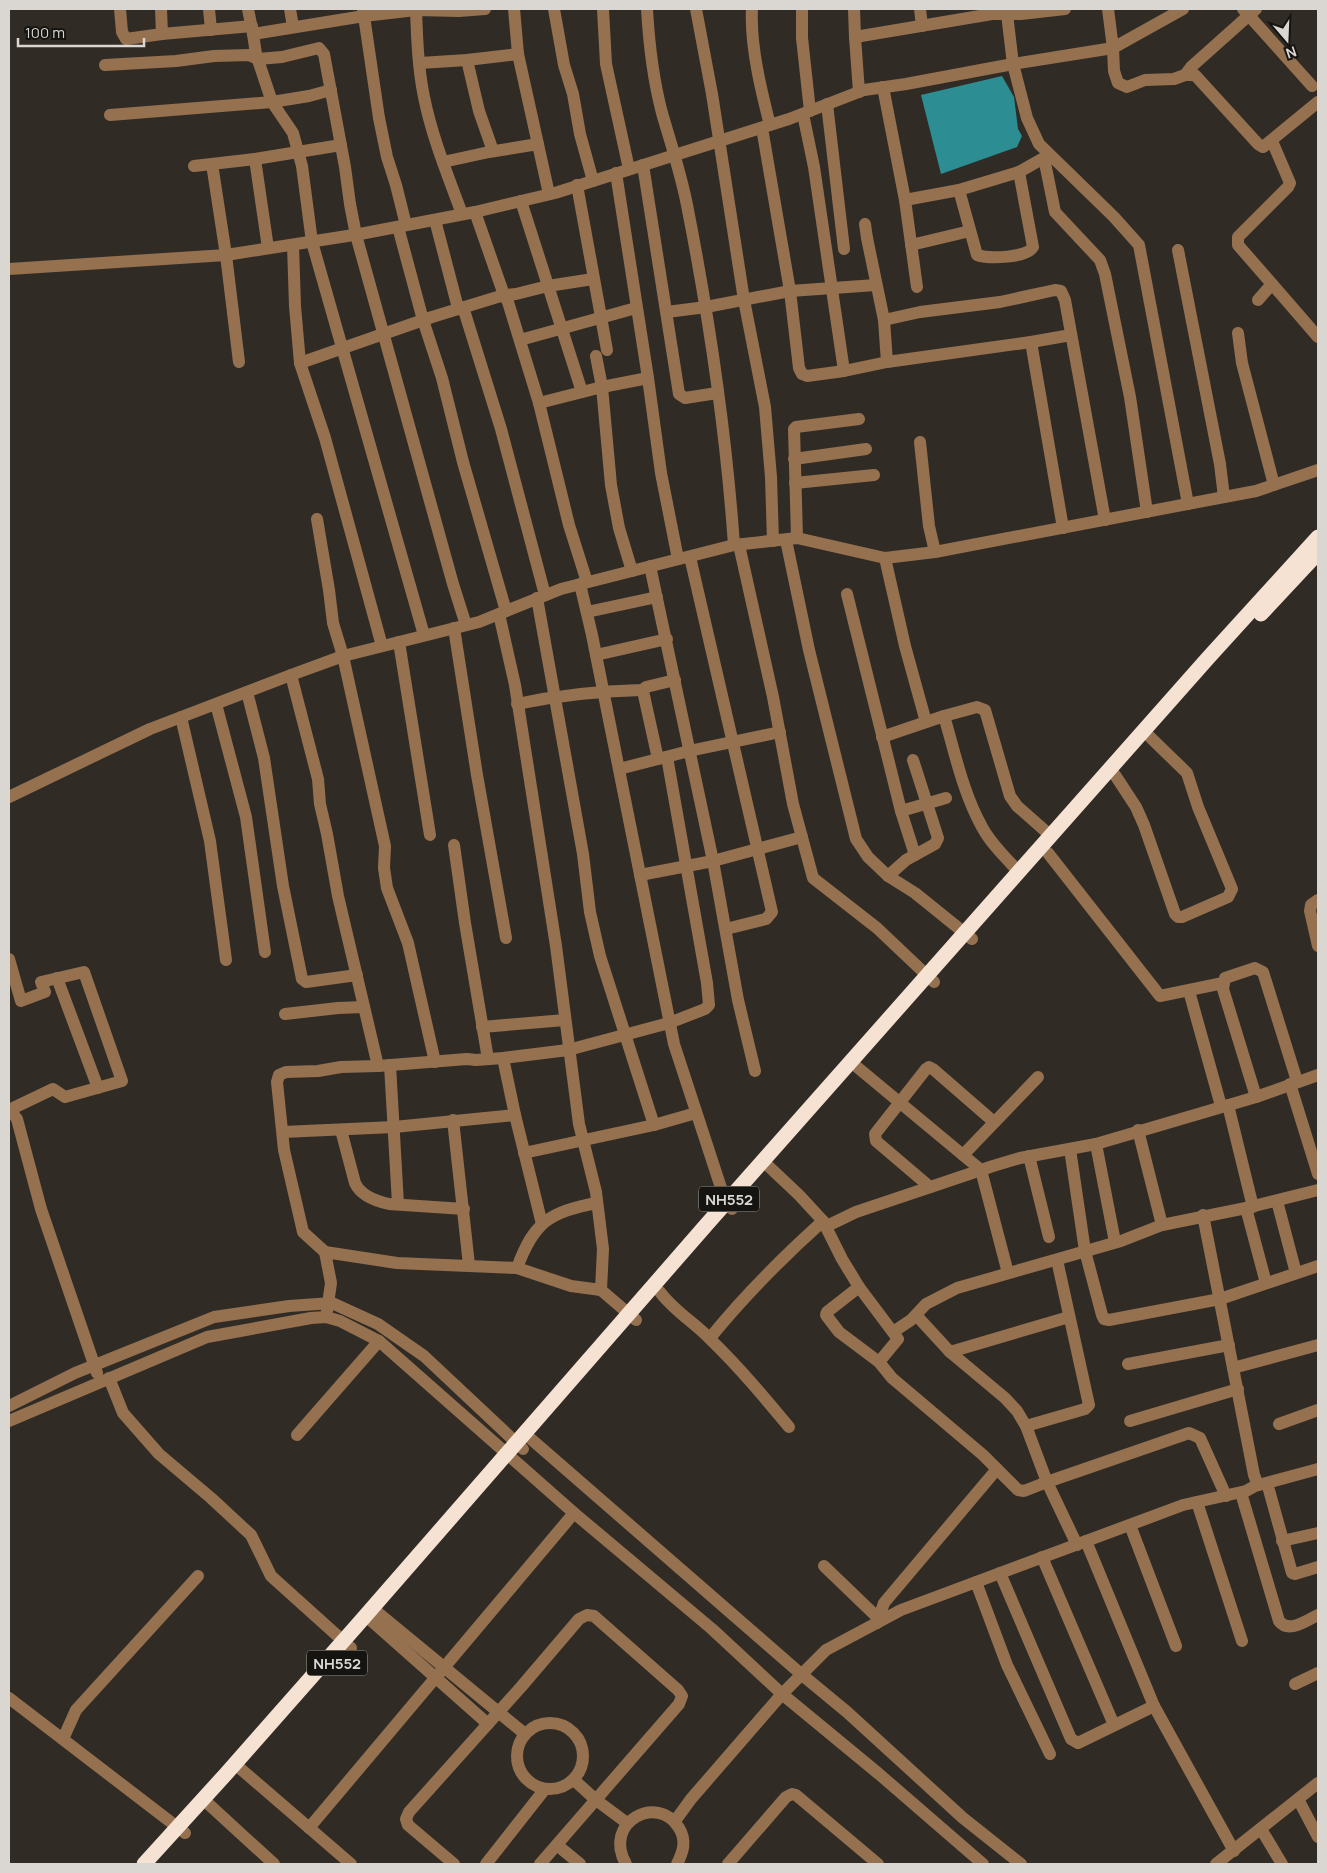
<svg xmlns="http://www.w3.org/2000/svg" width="1327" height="1873" font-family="Manrope,sans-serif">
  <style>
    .water { fill: #2c8d93 }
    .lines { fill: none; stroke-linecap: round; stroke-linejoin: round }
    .minor { stroke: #967150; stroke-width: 12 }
    .highway { stroke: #f5e2d2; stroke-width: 15 }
    .labels { text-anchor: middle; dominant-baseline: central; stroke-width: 4; stroke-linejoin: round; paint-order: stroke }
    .shield { fill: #161411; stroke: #9f9c99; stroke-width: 1 }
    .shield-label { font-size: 15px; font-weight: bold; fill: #dad7d3 }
  </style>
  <rect width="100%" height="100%" fill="#302c25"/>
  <polygon class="water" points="1002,76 1014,97 1018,129 1022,136 1017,147 941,174 921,95"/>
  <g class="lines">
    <g class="minor">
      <polyline points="120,9 122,32 126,39 162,34 252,26"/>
      <polyline points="161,9 162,34"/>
      <polyline points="209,9 211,30"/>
      <polyline points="248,9 253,34"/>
      <polyline points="290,9 293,27"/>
      <path d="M416 9C417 38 418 68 424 97 432 137 448 176 462 214"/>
      <polyline points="514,9 518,54"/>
      <polyline points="554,9 564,65 573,94 580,134 593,181"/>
      <polyline points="603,9 606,64 629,169"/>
      <path d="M647 9C649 44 653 79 662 113 671 144 681 174 687 205 709 317 726 431 734 545"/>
      <polyline points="696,9 712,94 744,300 765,407 771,477 773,541"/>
      <path d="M752 9C750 45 761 90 770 125"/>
      <polyline points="802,9 802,38 810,111"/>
      <polyline points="854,9 855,37"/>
      <polyline points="920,9 922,26"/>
      <polyline points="1183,9 1113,48 1114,71 1118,83 1127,87 1145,80 1174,79 1185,75 1195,75 1258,144 1263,147 1318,102"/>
      <polyline points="1243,9 1312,86"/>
      <polyline points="363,10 364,16 416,10 459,11 485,9"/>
      <polyline points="1007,14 1013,64 1027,118 1039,144 1114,217 1139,245 1188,504"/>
      <polyline points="467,60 479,111 493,151"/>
      <polyline points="420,63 467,60 518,54 549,194"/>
      <polyline points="105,65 176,61 214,56 249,55 258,59 282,57 319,48 324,54 345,167 350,204 356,235 453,584 466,625"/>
      <polyline points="1185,75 1191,67 1256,9"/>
      <polyline points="883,87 905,200 917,287"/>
      <polyline points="859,92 855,37 992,14 1021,14 1065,9"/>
      <polyline points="827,104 844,249"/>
      <polyline points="803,114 814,167 844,371"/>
      <polyline points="110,115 272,102 309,96 331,90"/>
      <polyline points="762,128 790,291 799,368 802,374 807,376 844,371 887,362 1031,342 1071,335"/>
      <polyline points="1044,158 1055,212 1100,260 1105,274 1130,397 1147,512"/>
      <polyline points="255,159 341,145"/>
      <polyline points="443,162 489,152 538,144"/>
      <polyline points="212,164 226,255 239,362"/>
      <polyline points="643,165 679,394 685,398 717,393"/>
      <polyline points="194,166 255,159 268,248"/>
      <polyline points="616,173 648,378 661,473 678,559"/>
      <polyline points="577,185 607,350"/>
      <path d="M959 190 977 255C989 259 1027 258 1033 247L1019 172"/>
      <polyline points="905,200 959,190 1019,172 1049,155"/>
      <polyline points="521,201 582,392"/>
      <polyline points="435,220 458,308"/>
      <polyline points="865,224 867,238 884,320 887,362"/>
      <polyline points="406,225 396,185 387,157 379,118 364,16 253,34 256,54 272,102 293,133 302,166 312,242 424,635"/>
      <polyline points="398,227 423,320 442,378 463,462 506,611"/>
      <polyline points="293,245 295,306 300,363 325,438 382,646"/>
      <polyline points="911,245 970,231"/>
      <polyline points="1178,250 1220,464 1224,497"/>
      <polyline points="9,269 226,255 360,234 475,212 555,193 675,155 789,119 864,90 906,84 1013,64 1113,48 1108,9"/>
      <polyline points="1272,284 1318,337"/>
      <polyline points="1258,300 1272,284 1238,245 1238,237 1288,187 1290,183 1272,141"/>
      <polyline points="463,307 501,429 545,595"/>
      <polyline points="667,312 706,307 790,291 876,285"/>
      <polyline points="884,320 920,312 1000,302 1055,290 1061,291 1065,300 1105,520"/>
      <polyline points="1238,333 1242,363 1274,485"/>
      <polyline points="520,340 636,308"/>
      <polyline points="1031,342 1063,528"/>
      <polyline points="596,356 602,387 611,485 619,528 632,571"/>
      <polyline points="300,363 432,317 504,295 475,212"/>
      <polyline points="539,403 602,387 648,378"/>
      <polyline points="920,442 929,526 935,552"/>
      <polyline points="794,459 866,449"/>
      <polyline points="795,483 874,475"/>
      <polyline points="317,519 329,590 333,623 343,656 385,846 384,868 387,888 408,943 435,1062"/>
      <polyline points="797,538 794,429 796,427 859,419"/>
      <polyline points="786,540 809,650 856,839 868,857 888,876 915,893 972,939"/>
      <polyline points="739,545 773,697 793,804 813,878 877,928 934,982"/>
      <polyline points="690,557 772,912 766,919 726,929"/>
      <polyline points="885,558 905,646 926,722"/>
      <polyline points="650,566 713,861 738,1000 755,1071"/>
      <polyline points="587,582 569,525 539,403 508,302 504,295 516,294 548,286 593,279"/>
      <polyline points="580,584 592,635 674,1044 726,1203 732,1209"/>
      <polyline points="847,594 901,811"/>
      <polyline points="537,598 583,854 590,912 600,956 654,1125"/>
      <polyline points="587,612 657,597"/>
      <polyline points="499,614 515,685 556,946 579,1124 596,1192 603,1249 601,1290 636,1320"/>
      <polyline points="454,628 477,775 506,938"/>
      <polyline points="399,642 430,835"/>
      <polyline points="596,655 667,639"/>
      <polyline points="291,675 318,779 320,804 327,834 338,896 378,1066"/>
      <polyline points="247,692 264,758 283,886 302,979 306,982 357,975"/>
      <polyline points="216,704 246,817 265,952"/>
      <path d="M517 704C559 695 599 691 641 690L644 689"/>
      <path d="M944 716C955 753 963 793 982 827 991 844 1006 858 1019 872"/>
      <polyline points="181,717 210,841 226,960"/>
      <polyline points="882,737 944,716 977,707 985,710 1010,796 1017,806 1051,836"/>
      <polyline points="658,759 643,691 646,687 675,680"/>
      <polyline points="619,769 689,751 780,732"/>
      <polyline points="1115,775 1136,807 1144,825 1175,914 1178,917 1182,917 1228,897 1232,889 1198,807 1187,773 1150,737"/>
      <polyline points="9,797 150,729 291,675 343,656 479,622 561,589 734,545 797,538 885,558 935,552 1256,491 1318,470"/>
      <polyline points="454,845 465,923 488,1059"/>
      <polyline points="1048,853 1160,996 1223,983"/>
      <polyline points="915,855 901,811 946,798"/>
      <polyline points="640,875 713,861 802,837"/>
      <polyline points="888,876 906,860 935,844 938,838 913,760"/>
      <polyline points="1318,900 1311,905 1310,911 1318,946"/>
      <polyline points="9,959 21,1001 45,992 41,982 84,972 122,1081 65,1097 53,1089 9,1110"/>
      <polyline points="57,978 98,1088"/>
      <polyline points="1189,991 1221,1106"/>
      <polyline points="285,1014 338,1008 364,1007"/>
      <polyline points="482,1027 565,1020"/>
      <polyline points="503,1058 515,1115 542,1224"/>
      <polyline points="851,1062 981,1170 1008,1273"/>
      <polyline points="390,1065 398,1204"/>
      <polyline points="1290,1084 1318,1174"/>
      <polyline points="1256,1097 1223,989 1225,978 1255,968 1263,972 1297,1081"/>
      <polyline points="1228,1105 1253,1207"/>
      <polyline points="9,1113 14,1115 17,1119 41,1209 97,1373"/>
      <polyline points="453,1120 469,1265"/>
      <path d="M341 1130 355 1183C361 1196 375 1201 389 1204L464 1209"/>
      <polyline points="1138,1130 1162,1225"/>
      <polyline points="283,1132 394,1127 515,1115"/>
      <polyline points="1096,1144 1115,1242"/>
      <polyline points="1070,1149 1085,1251 1102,1315 1104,1319 1109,1320 1220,1299 1318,1266"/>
      <polyline points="524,1153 654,1125 696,1113"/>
      <polyline points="963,1155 1038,1077"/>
      <polyline points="1029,1156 1049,1237"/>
      <polyline points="763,1161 799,1195 823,1221 842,1259 859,1287"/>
      <polyline points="930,1187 876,1141 875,1134 926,1069 929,1067 933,1069 994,1122"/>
      <polyline points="1277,1201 1296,1273"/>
      <path d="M597 1203C549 1212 534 1222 517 1268L571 1286 601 1290"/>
      <polyline points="1246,1208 1266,1283"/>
      <polyline points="1203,1215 1254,1475 1258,1485"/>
      <polyline points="827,1226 856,1212 993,1166 1020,1158 1096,1144 1256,1097 1318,1075"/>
      <polyline points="325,1252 303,1232 284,1150 277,1082 279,1075 286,1072 318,1071 341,1067 378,1066 467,1059 476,1060 503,1058 568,1050 669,1023 705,1009 709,1005 707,983 667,757"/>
      <polygon points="859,1287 898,1339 879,1362 839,1332 826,1315 827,1312"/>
      <path d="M660 1292C674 1311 695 1323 711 1340 739 1367 764 1397 789 1427"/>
      <polyline points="327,1311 331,1283 325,1252 397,1263 517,1268"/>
      <polyline points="916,1315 950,1352 1005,1398 1017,1411 1026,1426 1047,1482 1189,1433 1200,1438 1226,1496"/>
      <polyline points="893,1332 911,1320 926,1304 957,1288 1121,1241 1162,1225 1246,1208 1318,1190"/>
      <path d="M710 1338C744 1296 783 1257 823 1221"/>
      <polyline points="950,1352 1069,1317"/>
      <polyline points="879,1362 892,1378 983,1455 1018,1490 1024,1491 1047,1482 1077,1545"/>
      <polyline points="1128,1364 1229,1345"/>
      <polyline points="1233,1368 1318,1345"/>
      <polyline points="109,1378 123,1413 159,1454 211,1498 251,1535 271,1576 351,1648"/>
      <polyline points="9,1406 75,1373 214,1317 289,1306 332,1303 378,1324 424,1356 523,1449"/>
      <polyline points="9,1421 207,1337 311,1318 326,1317 340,1321 379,1341 574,1513 712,1629 782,1694 879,1774 983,1864"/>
      <polyline points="1130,1421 1238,1389"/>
      <polyline points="1279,1424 1318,1410"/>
      <polyline points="1026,1426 1085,1409 1089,1405 1057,1260"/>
      <polyline points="297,1435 379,1341"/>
      <polyline points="531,1439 801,1674 847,1712 963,1818 1021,1864"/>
      <polyline points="1269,1490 1292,1573 1295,1574 1318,1567"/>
      <path d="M1241 1493 1279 1621C1289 1634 1307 1620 1318 1615"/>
      <polyline points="1197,1502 1242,1641"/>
      <polyline points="1130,1525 1176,1646"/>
      <polyline points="1086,1541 1154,1706 1234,1851"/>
      <polyline points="1282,1541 1318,1533"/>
      <polyline points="1042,1557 1114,1725"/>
      <polyline points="824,1566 878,1618"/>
      <polyline points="1000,1573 1071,1739 1078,1743 1154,1706"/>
      <polyline points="976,1582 1007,1665 1050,1754"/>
      <polyline points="372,1608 525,1734"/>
      <polyline points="366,1616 488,1724"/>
      <polyline points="877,1623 884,1603 997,1469"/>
      <polyline points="1295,1684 1318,1673"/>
      <polyline points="9,1698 185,1833"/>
      <circle cx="550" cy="1756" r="33"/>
      <polyline points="63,1739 76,1710 198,1576"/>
      <polyline points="235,1764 351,1864"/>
      <polyline points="574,1780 596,1800 627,1823"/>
      <polyline points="203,1799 274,1864"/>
      <polyline points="1298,1799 1318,1837"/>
      <polyline points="675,1821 691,1799 782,1694 826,1650 901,1610 1183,1505 1246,1491 1255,1486 1318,1469"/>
      <polyline points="309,1828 574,1513"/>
      <polyline points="1261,1829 1282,1864"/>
      <polyline points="557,1845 580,1864"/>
      <polyline points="454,1864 408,1825 406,1819 409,1812 521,1687 579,1619 587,1615 594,1616 678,1690 682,1696 679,1704 540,1864"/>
      <polyline points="486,1864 545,1789"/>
      <path d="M626 1864C602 1822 658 1793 679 1828 687 1841 683 1852 677 1864"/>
      <polyline points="728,1864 786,1797 792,1794 796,1795 878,1864"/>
      <polyline points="1216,1864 1318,1783"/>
    </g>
    <g class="highway">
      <polyline points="1261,614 1318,553"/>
      <polyline points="144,1864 225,1775 360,1622 707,1224 1208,658 1318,537"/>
    </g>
  </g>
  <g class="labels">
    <g class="shield">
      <rect x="699" y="1186.5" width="60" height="25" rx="4"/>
      <rect x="307" y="1650.5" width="60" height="25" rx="4"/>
    </g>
    <g class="shield-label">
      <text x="729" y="1199">NH552</text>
      <text x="337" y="1663">NH552</text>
    </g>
  </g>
  <rect width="1327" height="1873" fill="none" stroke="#dad7d3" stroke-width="20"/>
  <g transform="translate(1287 40) rotate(161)" stroke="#161411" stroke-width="4" paint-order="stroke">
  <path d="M0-4L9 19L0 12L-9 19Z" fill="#dad7d3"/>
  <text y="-8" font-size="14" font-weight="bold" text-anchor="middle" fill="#dad7d3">N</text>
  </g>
  <path d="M18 38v8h126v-8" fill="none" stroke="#dad7d3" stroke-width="2.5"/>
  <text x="25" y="38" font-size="15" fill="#dad7d3" stroke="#161411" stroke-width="4" paint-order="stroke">100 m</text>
</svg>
